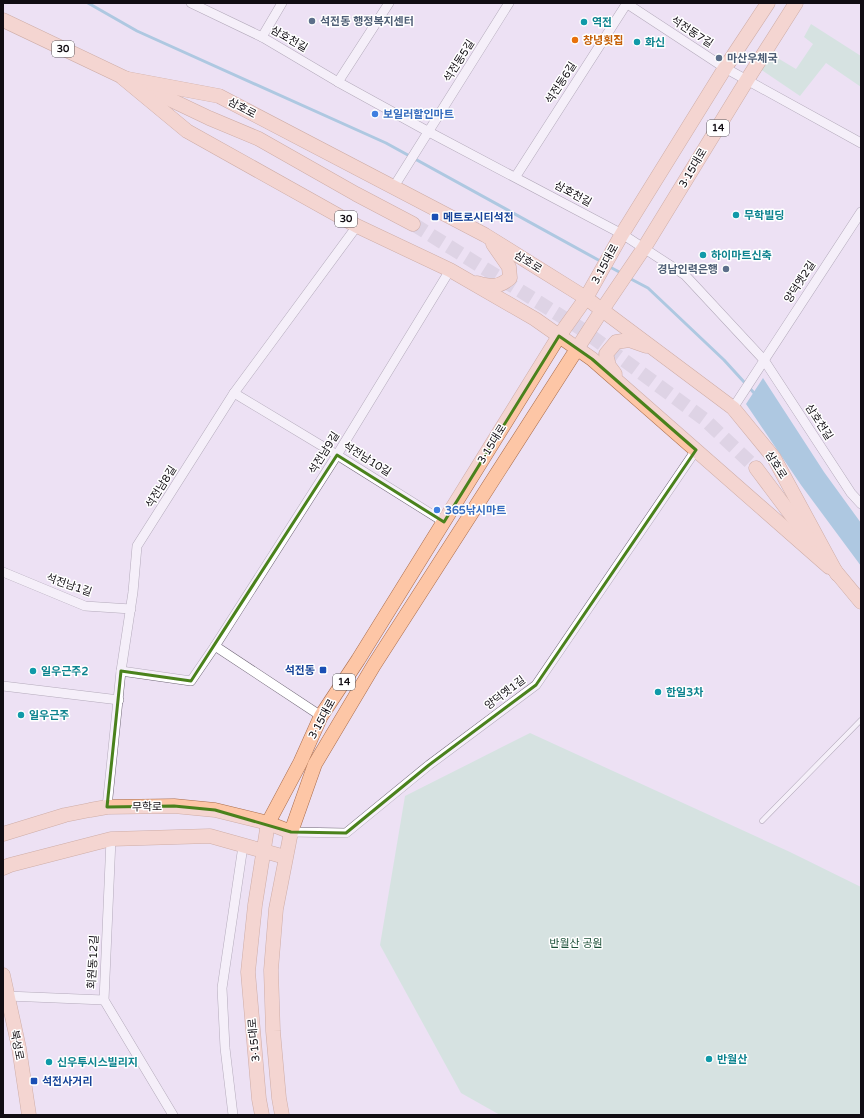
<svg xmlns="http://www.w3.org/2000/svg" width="864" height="1118" font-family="'Varela Round','Noto Sans KR',sans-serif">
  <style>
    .green { fill: #bae3cb }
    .water { fill: #62a9ca }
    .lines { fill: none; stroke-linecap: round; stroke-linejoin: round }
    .stream { stroke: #62a9ca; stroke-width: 3 }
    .primary-tunnel { stroke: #ccc1d2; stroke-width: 14; stroke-dasharray: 14 7; stroke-linecap: butt }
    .lane-casing { stroke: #706777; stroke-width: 5.5 }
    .street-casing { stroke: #706777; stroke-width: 10 }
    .primary-casing { stroke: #aa6d4c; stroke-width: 15 }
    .lane { stroke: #fff; stroke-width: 4.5 }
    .street { stroke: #fff; stroke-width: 9 }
    .primary { stroke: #fdc6a6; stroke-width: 14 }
    .marked { fill: none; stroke: #4a821c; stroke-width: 3; stroke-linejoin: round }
    .service-dot { fill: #5c6f8a; stroke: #fff; stroke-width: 1.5 }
    .culture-dot { fill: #0f9aa8; stroke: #fff; stroke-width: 1.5 }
    .food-dot { fill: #e8710a; stroke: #fff; stroke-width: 1.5 }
    .shop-dot { fill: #3f7fe0; stroke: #fff; stroke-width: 1.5 }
    .transit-dot { fill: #1a4fb4; stroke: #fff; stroke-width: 1.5 }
    .labels { text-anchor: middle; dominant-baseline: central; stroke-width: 3; stroke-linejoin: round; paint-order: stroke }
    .shield { fill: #fff; stroke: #58565a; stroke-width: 1 }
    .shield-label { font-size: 10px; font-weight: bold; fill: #110d13 }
    .service-label { font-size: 11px; font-weight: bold; fill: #4e5e75; stroke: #fff; text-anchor: start }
    .culture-label { font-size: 11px; font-weight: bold; fill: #0d838f; stroke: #fff; text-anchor: start }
    .street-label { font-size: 11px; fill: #110d13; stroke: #fff }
    .food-label { font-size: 11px; font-weight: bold; fill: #c56008; stroke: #fff; text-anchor: start }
    .shop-label { font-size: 11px; font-weight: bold; fill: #366cbe; stroke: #fff; text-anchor: start }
    .transit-label { font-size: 11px; font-weight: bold; fill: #164399; stroke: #fff; text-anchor: start }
    .park-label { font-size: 11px; fill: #1c5038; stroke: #fff }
  </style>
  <rect width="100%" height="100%" fill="#ede1f4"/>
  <g class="green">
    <polygon points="811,24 861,56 861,87 826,63 800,96 760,69 771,54 796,69 813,44 804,37"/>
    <polygon points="530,733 790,852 861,887 861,1115 500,1115 461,1093 380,945 405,796"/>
  </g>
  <polygon class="water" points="763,378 824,472 861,523 861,566 801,485 746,404"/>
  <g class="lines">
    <g class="stream">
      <polyline points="88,3 137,31 386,143 602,262"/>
      <polyline points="608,266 623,274"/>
      <polyline points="629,278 648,288 724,360 755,394"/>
    </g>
    <polyline class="primary-tunnel" points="413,224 580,328 704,419 756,468"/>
    <g class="lane-casing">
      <polyline id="lane" points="762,821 861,720"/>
    </g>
    <g class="street-casing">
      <g id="street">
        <polyline points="191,3 262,37 338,82 429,132 622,234 685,275 764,360 851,493 861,504"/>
        <polyline points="626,3 725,68 861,143"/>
        <polyline points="262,37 282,3"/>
        <polyline points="338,82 389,3"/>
        <polyline points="516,176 627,3"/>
        <polyline points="393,188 509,3"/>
        <polyline points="234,393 337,455 444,522"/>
        <polyline points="733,408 861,212"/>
        <polyline points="3,572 85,606 131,609"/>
        <polyline points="215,646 321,716"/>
        <polyline points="121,671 191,681 215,646 337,455 450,270"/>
        <polyline points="3,686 119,700"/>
        <polyline points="107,807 121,671 133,592 137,546 234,393 357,226"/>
        <polyline points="291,832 346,833 429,765 536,685 696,450"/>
        <polyline points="111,839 104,1000 173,1115"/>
        <polyline points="7,996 104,1000"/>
        <polyline points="233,1115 225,1048 222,988 243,846"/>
      </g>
    </g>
    <g class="primary-casing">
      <g id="primary">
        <polyline points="3,20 209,118 259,139 356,194 413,224"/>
        <polyline points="123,78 219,96 485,235 586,298 733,408 774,458 837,574"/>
        <polyline points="123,78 187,131 357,226 450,270 535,319 592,359 829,567"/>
        <path d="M477 283C492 287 498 288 510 278L509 267 493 244"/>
        <polyline points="615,374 609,366 606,354 616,342 629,340 646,346"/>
        <polyline points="756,468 810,540"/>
        <polyline points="832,567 861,602"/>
        <polyline points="3,834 65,815 90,810 107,807 174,806 215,810 268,823 291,832"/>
        <polyline points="3,868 10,865 111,839 210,836 285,857"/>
        <polyline points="3,975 19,1048 29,1115"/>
        <polyline points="262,1115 259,1099 248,972 255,905 268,823 300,763 321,716 358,660 559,336 586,298 622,234 725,68 768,3"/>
        <polyline points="282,1115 279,1098 273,1031 271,970 276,909 291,832 315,764 374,665 602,310 644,248 747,80 796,3"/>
      </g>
    </g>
    <use href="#lane" class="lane"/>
    <use href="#street" class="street"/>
    <use href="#primary" class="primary"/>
  </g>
  <path d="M0 0H864V1118H0ZM559 336 592 359 696 450 536 685 429 765 346 833 291 832 215 810 174 806 107 807 121 671 191 681 337 455 444 522Z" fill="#ede1f4" fill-opacity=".55" fill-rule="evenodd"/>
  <path class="marked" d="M559 336 592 359 696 450 536 685 429 765 346 833 291 832 215 810 174 806 107 807 121 671 191 681 337 455 444 522Z"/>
  <g class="service-dot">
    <circle cx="312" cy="21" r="4"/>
    <circle cx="719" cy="58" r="4"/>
    <circle cx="726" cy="269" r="4"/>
  </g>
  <g class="culture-dot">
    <circle cx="584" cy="22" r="4"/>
    <circle cx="637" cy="42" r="4"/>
    <circle cx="736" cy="215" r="4"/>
    <circle cx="703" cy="255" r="4"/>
    <circle cx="33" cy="671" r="4"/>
    <circle cx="658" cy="692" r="4"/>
    <circle cx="21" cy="715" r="4"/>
    <circle cx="709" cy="1059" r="4"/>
    <circle cx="49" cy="1062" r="4"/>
  </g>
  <circle class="food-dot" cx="575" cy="40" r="4"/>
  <g class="shop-dot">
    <circle cx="375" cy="114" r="4"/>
    <circle cx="437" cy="510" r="4"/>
  </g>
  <g class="transit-dot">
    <rect x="431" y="213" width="8" height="8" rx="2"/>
    <rect x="319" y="666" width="8" height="8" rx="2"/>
    <rect x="30" y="1077" width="8" height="8" rx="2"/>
  </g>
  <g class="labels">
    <g class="shield">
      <rect x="52" y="41" width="22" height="16" rx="3"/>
      <rect x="707" y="120" width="22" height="16" rx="3"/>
      <rect x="335" y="211" width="22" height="16" rx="3"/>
      <rect x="333" y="674" width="22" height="16" rx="3"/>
    </g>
    <g class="shield-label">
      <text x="63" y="49">30</text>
      <text x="718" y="128">14</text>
      <text x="346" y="219">30</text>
      <text x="344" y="682">14</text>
    </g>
    <g class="service-label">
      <text x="320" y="21">석전동 행정복지센터</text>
      <text x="727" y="58">마산우체국</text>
      <text x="718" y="269" text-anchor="end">경남인력은행</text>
    </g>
    <g class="culture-label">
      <text x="592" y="22">역전</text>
      <text x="645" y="42">화신</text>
      <text x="744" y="215">무학빌딩</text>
      <text x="711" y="255">하이마트신축</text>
      <text x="41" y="671">일우근주2</text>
      <text x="666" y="692">한일3차</text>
      <text x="29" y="715">일우근주</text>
      <text x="717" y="1059">반월산</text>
      <text x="57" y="1062">신우투시스빌리지</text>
    </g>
    <g class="street-label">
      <text transform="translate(692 32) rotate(33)">석전동7길</text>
      <text transform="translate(289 39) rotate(30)">삼호천길</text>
      <text transform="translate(459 61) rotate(-58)">석전동5길</text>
      <text transform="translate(561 83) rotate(-57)">석전동6길</text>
      <text transform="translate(242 108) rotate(28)">삼호로</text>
      <text transform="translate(693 168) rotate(-59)">3·15대로</text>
      <text transform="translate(573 194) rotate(28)">삼호천길</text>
      <text transform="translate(528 262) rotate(32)">삼호로</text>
      <text transform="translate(605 264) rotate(-61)">3.15대로</text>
      <text transform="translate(800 282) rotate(-57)">양덕옛2길</text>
      <text transform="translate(819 422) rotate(57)">삼호천길</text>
      <text transform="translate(492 444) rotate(-58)">3·15대로</text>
      <text transform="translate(324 453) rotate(-58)">석전남9길</text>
      <text transform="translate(367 459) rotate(32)">석전남10길</text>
      <text transform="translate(776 465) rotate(58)">삼호로</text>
      <text transform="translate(161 487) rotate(-58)">석전남8길</text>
      <text transform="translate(69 585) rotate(19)">석전남1길</text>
      <text transform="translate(505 693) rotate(-37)">양덕옛1길</text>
      <text transform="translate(322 719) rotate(-61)">3·15대로</text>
      <text transform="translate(147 807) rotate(-1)">무학로</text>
      <text transform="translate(93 962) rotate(-87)">회원동12길</text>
      <text transform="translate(254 1040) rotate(-95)">3·15대로</text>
      <text transform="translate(17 1045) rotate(79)">북성로</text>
    </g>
    <g class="food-label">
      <text x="583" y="40">창녕횟집</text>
    </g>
    <g class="shop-label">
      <text x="383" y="114">보일러할인마트</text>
      <text x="445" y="510">365낚시마트</text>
    </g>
    <g class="transit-label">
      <text x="443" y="217">메트로시티석전</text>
      <text x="315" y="670" text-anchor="end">석전동</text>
      <text x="42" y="1081">석전사거리</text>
    </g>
    <g class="park-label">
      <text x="576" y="943">반월산 공원</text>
    </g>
  </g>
  <rect width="864" height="1118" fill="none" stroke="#110d13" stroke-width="8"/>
</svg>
